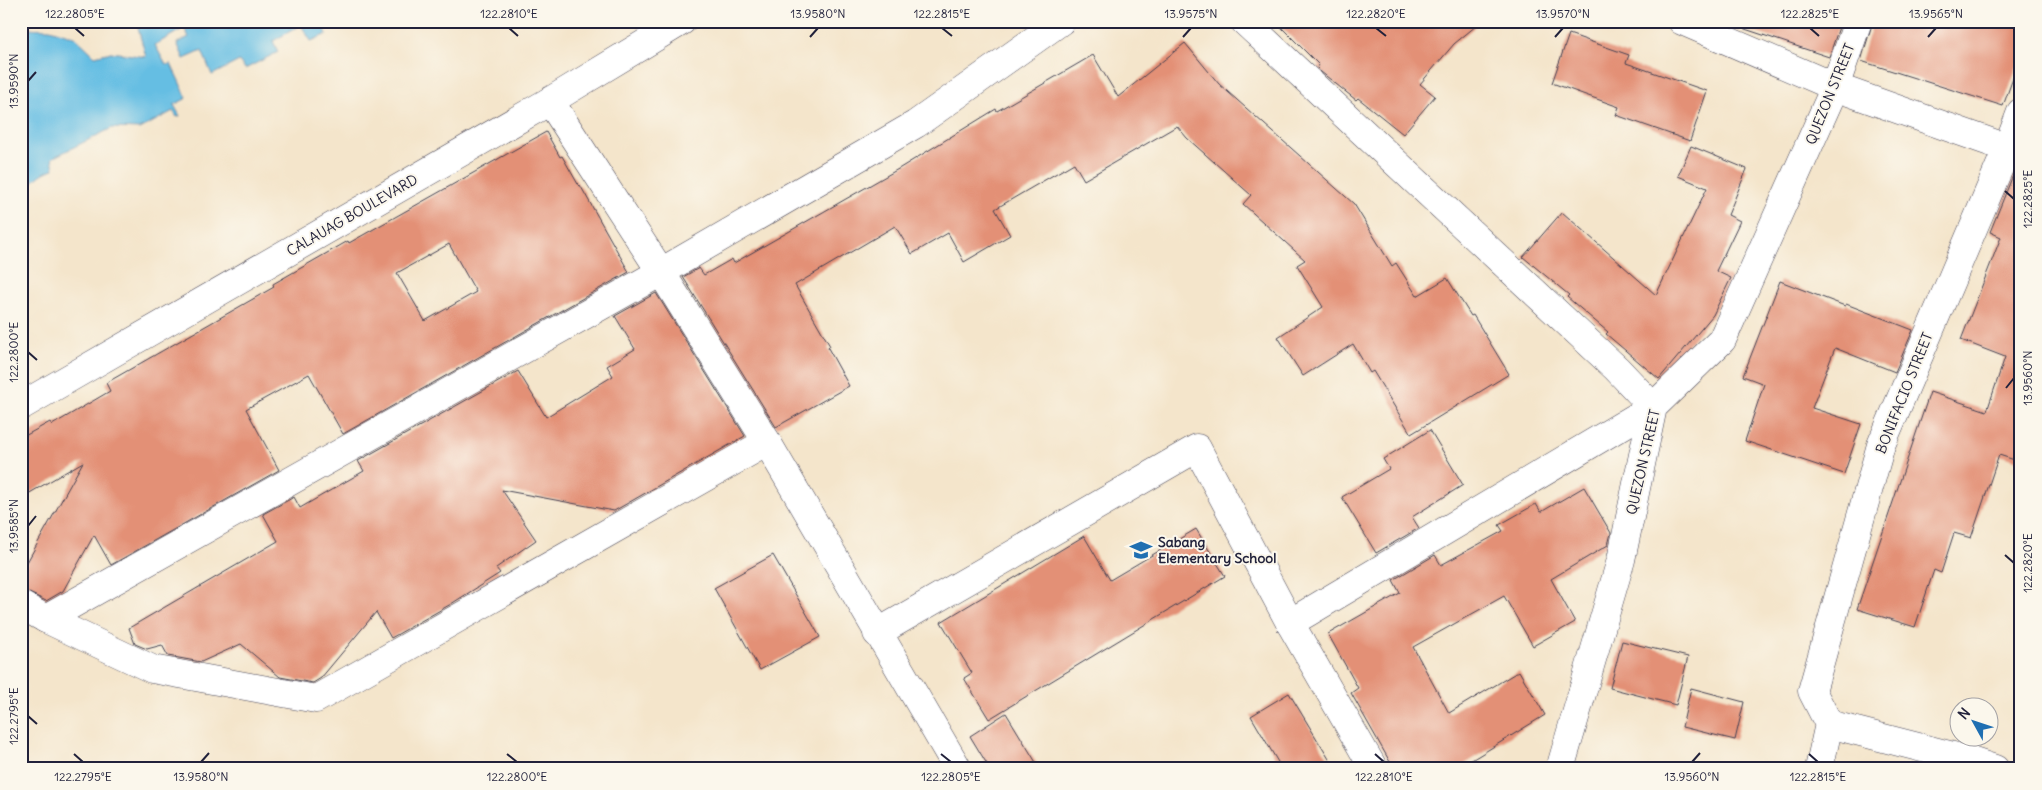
<svg xmlns="http://www.w3.org/2000/svg" width="2042" height="790" font-family="Delius,sans-serif">
  <style>
    .water { fill: #65bee3; stroke: #44708f }
    .building { fill: #e39076; fill-rule: evenodd }
    .lines { fill: none; stroke-linecap: round; stroke-linejoin: round }
    .minor-casing { stroke: #423f51; stroke-width: 29 }
    .minor { stroke: #fff; stroke-width: 28 }
    .ticks { fill: none; stroke: #22223b; stroke-width: 2 }
    .labels { text-anchor: middle; dominant-baseline: central; stroke-width: 4; stroke-linejoin: round; paint-order: stroke }
    .street-label { font-size: 14px; fill: #22223b; stroke: #fbf7ec }
    .poi-label { font-size: 14px; font-weight: bold; fill: #22223b; stroke: #fbf7ec; text-anchor: start }
    .neatline { fill: none; stroke: #22223b; stroke-width: 2 }
    .ticks-label { font-size: 12px; text-anchor: middle; fill: #22223b }
  </style>
  <rect width="100%" height="100%" fill="#fbf7ec"/>
  <filter id="ink" filterUnits="userSpaceOnUse"><feTurbulence type="fractalNoise" baseFrequency=".02" numOctaves="2"/><feDisplacementMap in="SourceGraphic" scale="10" xChannelSelector="R" yChannelSelector="G"/><feConvolveMatrix kernelMatrix="1 2 1 2 8 2 1 2 1" color-interpolation-filters="sRGB"/></filter>
  <filter id="wash" filterUnits="userSpaceOnUse"><feTurbulence type="fractalNoise" baseFrequency=".0096" numOctaves="4" result="noise"/><feDisplacementMap in="SourceGraphic" scale="20" xChannelSelector="R" yChannelSelector="G"/><feGaussianBlur stdDeviation="1.12" result="paint"/><feColorMatrix in="noise" values="0 0 0 0 0 0 0 0 0 0 0 0 0 0 0 0 0 1.4 0 .05"/><feComposite in="paint" operator="in"/></filter>
  <g filter="url(#wash)">
    <rect width="100%" height="100%" fill="#f4e5cb"/>
    <path class="water" d="M136 21H321L327 34 311 41 301 25 273 41 278 52 245 69 239 61 212 75 202 51 184 59 177 43 189 37 184 28 155 45 166 65 171 64 187 98 174 105 180 116 177 117 173 111 140 129 112 128 52 158 54 169C38 173 36 182 21 189V28L50 29 75 37 95 56 111 52 146 57Z"/>
    <g id="blocks">
      <g class="building">
        <polygon points="1275,21 1482,21 1454,44 1420,84 1435,96 1403,134 1358,98 1356,100 1321,72 1317,68 1319,65"/>
        <polygon points="1737,21 1841,21 1829,57 1736,26"/>
        <polygon points="1873,21 2021,21 2021,56 2003,106 1861,61"/>
        <polygon points="1569,34 1629,55 1626,63 1707,91 1690,141 1616,115 1619,107 1552,83"/>
        <polygon points="1185,43 1219,84 1354,204 1392,266 1396,263 1417,296 1447,278 1471,316 1473,315 1509,374 1411,434 1373,371 1370,373 1353,344 1303,376 1278,337 1323,307 1297,265 1305,260 1243,204 1251,195 1187,138 1177,126 1084,180 1074,163 995,209 1010,235 964,262 948,233 912,254 895,226 795,285 830,346 828,348 849,386 776,427 683,277 699,268 704,275 732,259 734,263 900,168 996,109 997,111 1093,55 1118,97"/>
        <path d="M546 132 560 157 562 156 579 186 580 185 629 272 343 434 309 374 246 409 279 470 111 565 94 535 63 591 46 601 21 589V573L83 462 21 498V438L50 422 52 425 110 391 106 383 274 287 273 284 348 241 349 243ZM449 244 476 292 425 321 397 273Z"/>
        <polygon points="1691,146 1747,169 1728,215 1740,221 1716,271 1731,278 1713,315 1659,379 1606,334 1608,332 1567,297 1569,295 1523,257 1562,212 1656,295 1707,188 1678,176"/>
        <polygon points="2016,168 2021,168 2021,462 1999,455 1971,538 1954,533 1941,573 1934,570 1915,627 1857,609 1930,392 1987,411 2005,357 1961,340 2001,237 1990,232"/>
        <polygon points="1780,281 1845,306 1846,304 1913,330 1895,372 1835,348 1812,408 1861,424 1844,474 1745,441 1764,384 1743,376"/>
        <polygon points="656,293 745,436 614,511 502,490 536,540 496,568 500,573 451,604 391,638 376,612 321,678 313,683 280,677 241,644 201,662 168,656 162,645 147,649 135,644 129,628 278,541 263,514 294,497 300,508 364,471 358,461 518,371 546,417 613,376 607,366 635,349 615,316"/>
        <polygon points="1430,430 1463,485 1412,517 1419,528 1376,553 1342,497 1389,469 1383,459"/>
        <polygon points="1584,487 1611,533 1608,545 1551,579 1575,622 1533,646 1504,596 1413,647 1449,713 1519,671 1545,715 1457,769 1394,769 1351,693 1358,688 1328,634 1400,593 1393,580 1435,555 1441,565 1503,531 1499,525 1536,504 1541,512"/>
        <polygon points="1196,529 1225,576 989,719 964,678 972,673 941,622 1084,536 1110,580"/>
        <polygon points="773,555 820,637 760,670 714,588"/>
        <polygon points="1622,641 1688,657 1676,705 1610,688"/>
        <polygon points="1691,688 1744,702 1735,740 1682,727"/>
        <polygon points="1289,693 1335,769 1282,769 1251,716"/>
        <polygon points="1006,713 1040,769 990,769 970,736"/>
      </g>
    </g>
  </g>
  <g filter="url(#ink)">
    <use href="#blocks" fill-opacity="0" stroke="#423f51" stroke-width="1"/>
    <g class="lines">
      <g class="minor-casing">
        <g id="minor">
          <polyline points="1244,21 1617,369 1653,407 1290,623"/>
          <polyline points="1682,21 1835,87 2021,153"/>
          <polyline points="550,101 661,272 767,442 958,769"/>
          <polyline points="21,406 550,101 682,21"/>
          <polyline points="21,605 46,619 152,669 316,699 767,442"/>
          <polyline points="46,619 661,272 916,124 1061,21"/>
          <polyline points="877,633 1197,448 1290,623 1374,769"/>
          <polyline points="1829,724 1965,759 1995,769"/>
          <polyline points="1560,769 1621,560 1653,407 1722,340 1835,87 1858,21"/>
          <polyline points="1819,769 1829,724 1812,691 1881,445 2007,149 2021,112"/>
        </g>
      </g>
      <use href="#minor" class="minor"/>
    </g>
  </g>
  <path class="ticks" d="M75 28 84 36M509 28 518 36M942 28 952 36M1376 28 1386 36M1810 28 1819 36M810 37 818 28M1183 37 1191 28M1555 37 1563 28M1928 37 1936 28M28 81 36 72M2005 191 2014 199M28 352 37 360M2006 388 2014 378M28 526 36 516M2005 555 2014 563M28 716 37 724M74 754 83 762M507 754 517 762M941 754 951 762M1375 754 1384 762M1809 754 1818 762M201 762 209 753M1692 762 1700 753"/>
  <defs>
    <g id="school-bare" transform="scale(1.725)"><path d="M0-5L7-2L0 1L-7-2ZM-4 1L0 2.5L4 1V4Q0 6-4 4Z" fill="#1f6fb2" stroke="#fbf7ec" stroke-width="2.5" paint-order="stroke"/></g>
  </defs>
  <g fill-rule="evenodd">
    <use href="#school-bare" x="1141" y="550"/>
  </g>
  <g class="labels">
    <g class="street-label">
      <text transform="translate(1830 94) rotate(-68)">QUEZON STREET</text>
      <text transform="translate(352 215) rotate(-30)">CALAUAG BOULEVARD</text>
      <text transform="translate(1904 393) rotate(-68)">BONIFACIO STREET</text>
      <text transform="translate(1643 462) rotate(-77)">QUEZON STREET</text>
    </g>
    <g class="poi-label">
      <text x="1158" y="542">Sabang<tspan x="1158" dy="16">Elementary School</tspan></text>
    </g>
  </g>
  <rect width="2042" height="790" fill="none" stroke="#fbf7ec" stroke-width="55"/>
  <g transform="translate(1974 722) rotate(310)"><circle r="24" fill="#fbf7ec" stroke="#a4a2a5"/>
  <path d="M0-4L9 19L0 12L-9 19Z" fill="#1f6fb2"/>
  <text y="-8" font-size="14" font-weight="bold" text-anchor="middle" fill="#22223b">N</text>
  </g>
  <rect x="28" y="28" width="1986" height="734" class="neatline"/>
  <g class="ticks-label">
    <text x="75" y="18">122.2805°E</text>
    <text x="509" y="18">122.2810°E</text>
    <text x="818" y="18">13.9580°N</text>
    <text x="942" y="18">122.2815°E</text>
    <text x="1191" y="18">13.9575°N</text>
    <text x="1376" y="18">122.2820°E</text>
    <text x="1563" y="18">13.9570°N</text>
    <text x="1810" y="18">122.2825°E</text>
    <text x="1936" y="18">13.9565°N</text>
    <text transform="translate(14 81) rotate(-90)" y="4">13.9590°N</text>
    <text transform="translate(2028 199) rotate(-90)" y="4">122.2825°E</text>
    <text transform="translate(14 352) rotate(-90)" y="4">122.2800°E</text>
    <text transform="translate(2028 378) rotate(-90)" y="4">13.9560°N</text>
    <text transform="translate(14 526) rotate(-90)" y="4">13.9585°N</text>
    <text transform="translate(2028 563) rotate(-90)" y="4">122.2820°E</text>
    <text transform="translate(14 716) rotate(-90)" y="4">122.2795°E</text>
    <text x="83" y="781">122.2795°E</text>
    <text x="201" y="781">13.9580°N</text>
    <text x="517" y="781">122.2800°E</text>
    <text x="951" y="781">122.2805°E</text>
    <text x="1384" y="781">122.2810°E</text>
    <text x="1692" y="781">13.9560°N</text>
    <text x="1818" y="781">122.2815°E</text>
  </g>
</svg>
